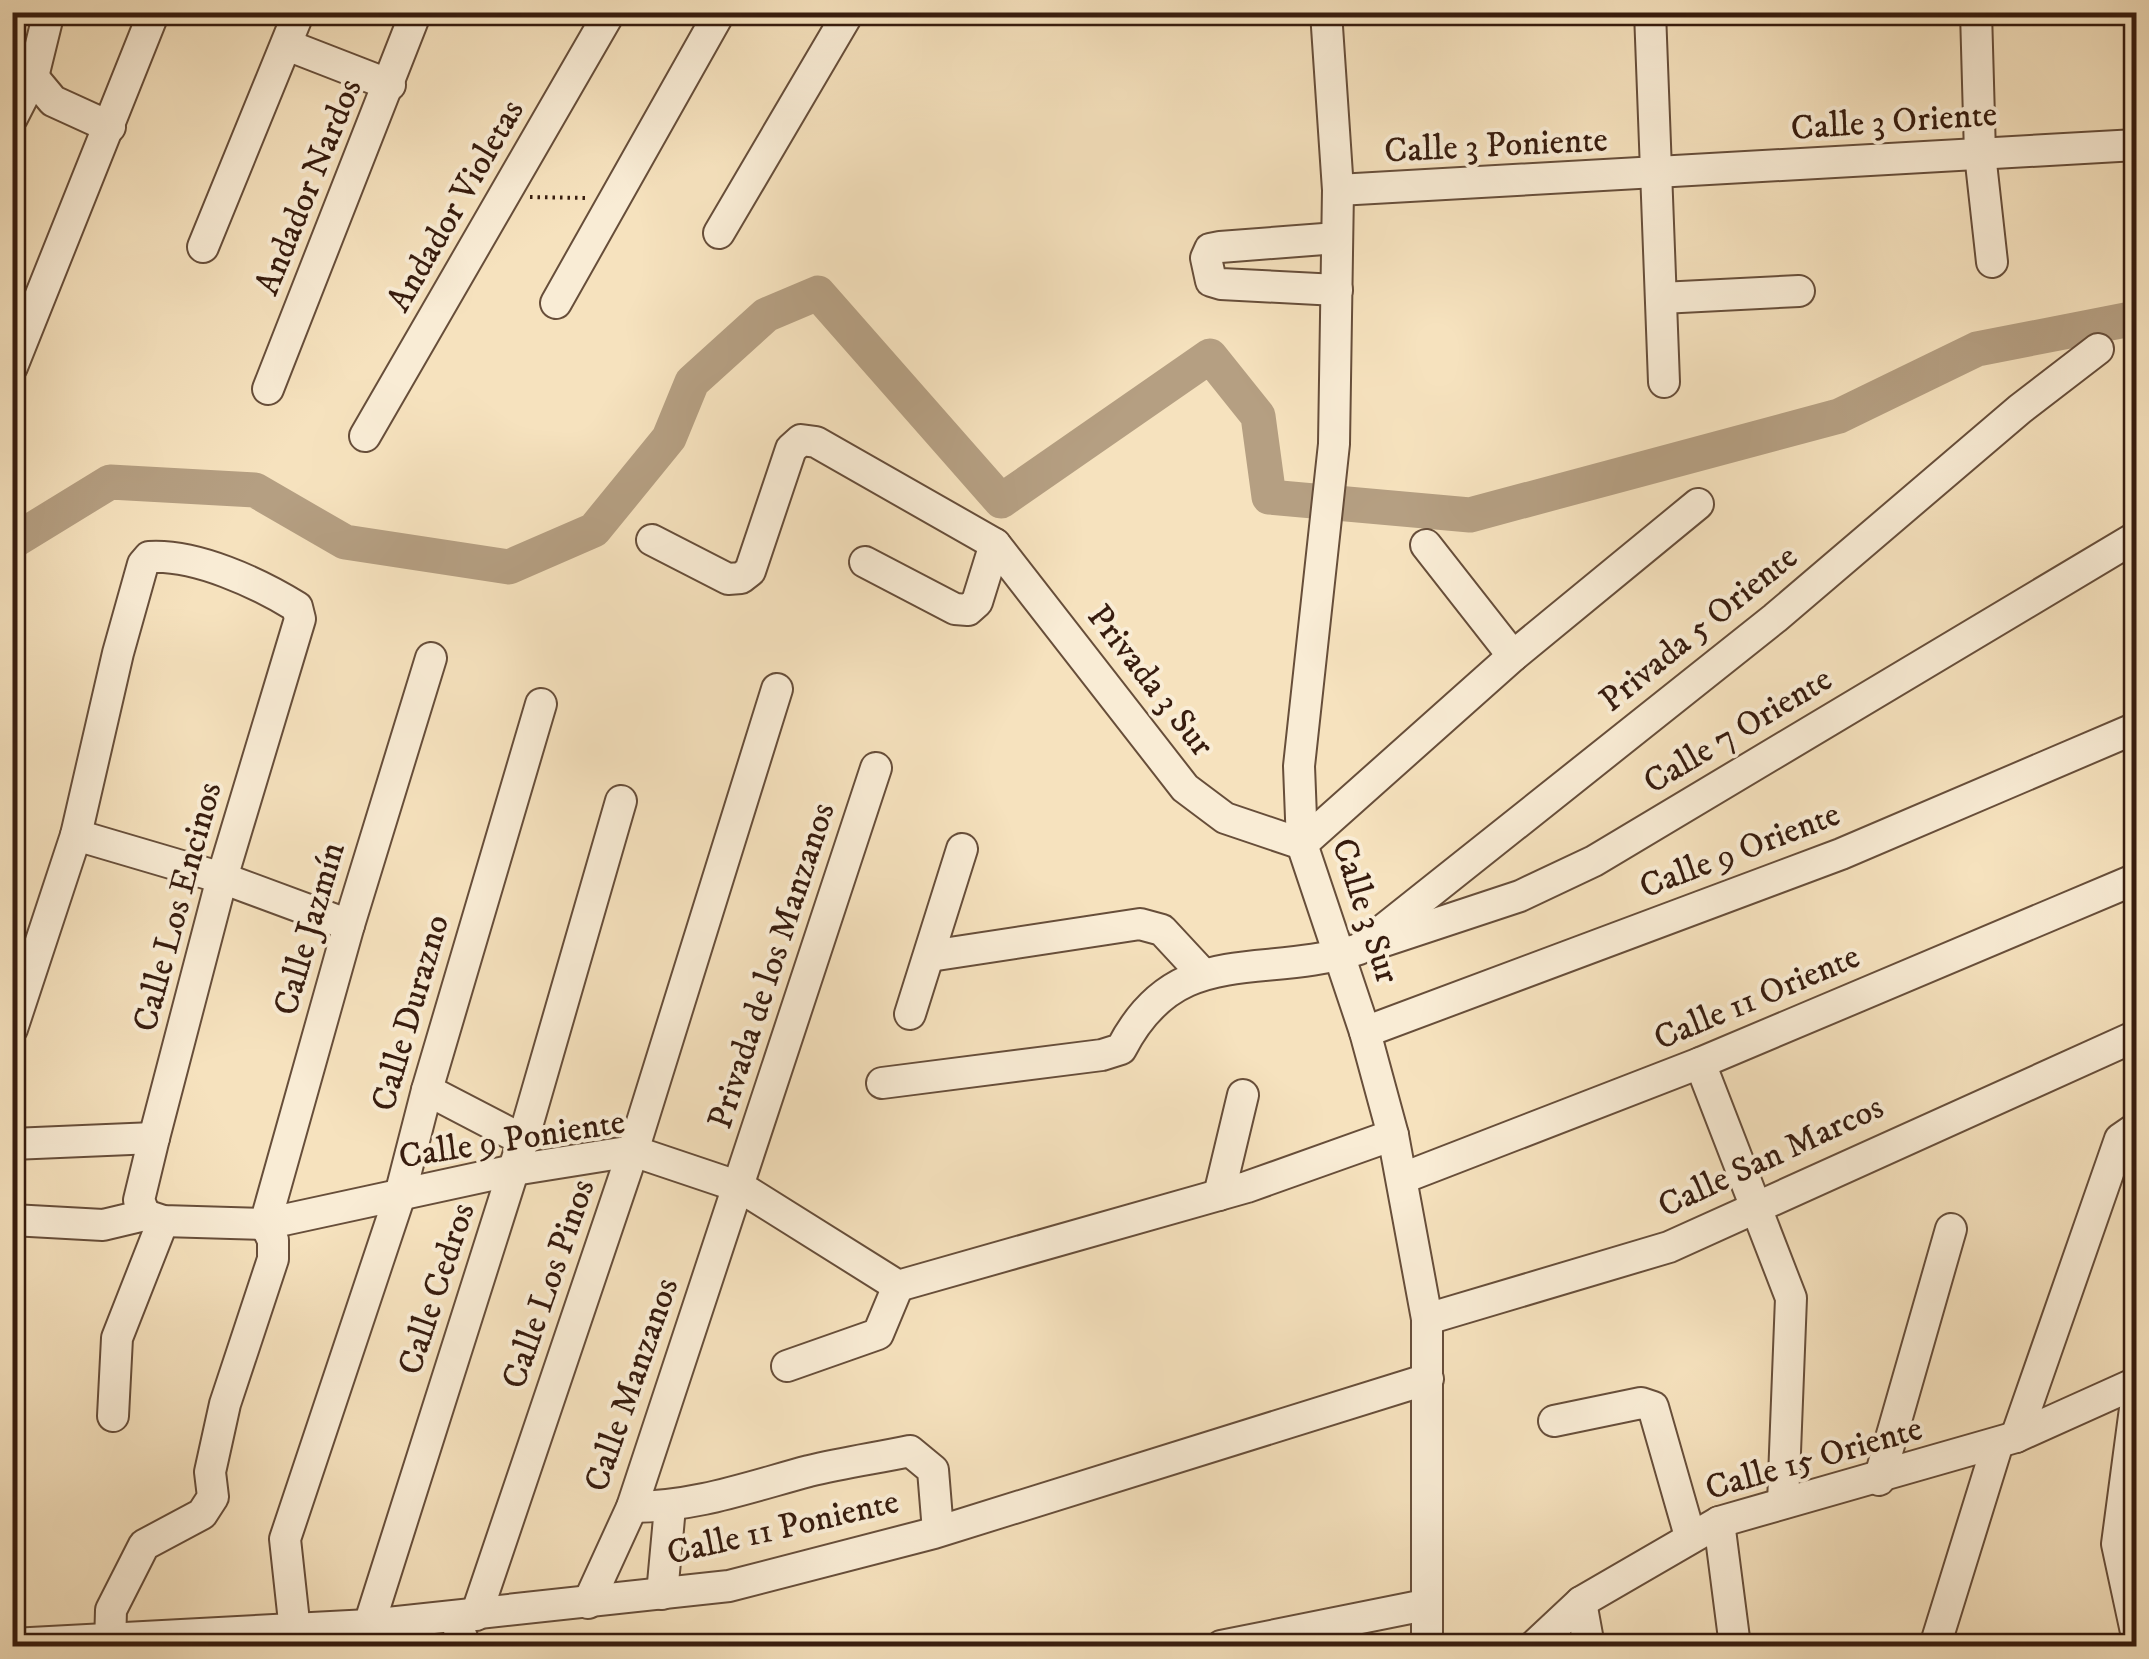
<svg xmlns="http://www.w3.org/2000/svg" width="2149" height="1659" font-family="'IM FELL DW Pica',serif">
  <style>
    .lines { fill: none; stroke-linecap: round; stroke-linejoin: round }
    .river { stroke: #b59f82; stroke-width: 35 }
    .minor-casing { stroke: #674e3a; stroke-width: 34 }
    .path { stroke: #371c0e; stroke-width: 4; stroke-dasharray: 2.5 5; stroke-linecap: butt }
    .minor { stroke: #f9ecd5; stroke-width: 30 }
    .labels { text-anchor: middle; dominant-baseline: central; stroke-width: 8; stroke-linejoin: round; paint-order: stroke }
    .street-label { font-size: 35px; fill: #371c0e; stroke: #f9ecd5 }
  </style>
  <rect width="100%" height="100%" fill="#f6e2be"/>
  <filter id="stains"><feTurbulence type="fractalNoise" baseFrequency=".002" numOctaves="4"/><feColorMatrix values="0 0 0 0 .2 0 0 0 0 .09 0 0 0 0 .02 0 0 0 .5 -.17"/></filter>
  <radialGradient id="worn" r=".72"><stop offset=".6" stop-color="#630" stop-opacity="0"/><stop offset="1" stop-color="#630" stop-opacity=".3"/></radialGradient>
  <g class="lines">
    <polyline class="river" points="12,542 110,482 255,490 345,542 509,567 594,530 669,438 692,382 766,315 818,293 1001,501 1210,356 1258,416 1269,497 1470,515 1839,416 1977,349 2136,318"/>
    <g class="minor-casing">
      <g id="minor">
        <polyline points="1326,12 1338,190 1334,444 1299,766 1302,844 1365,1032 1393,1135 1427,1319 1427,1646"/>
        <polyline points="1650,12 1664,382"/>
        <polyline points="1976,12 1980,154 1992,262"/>
        <polyline points="287,45 390,85"/>
        <polyline points="33,77 53,101 110,127"/>
        <polyline points="12,118 33,77 49,12"/>
        <polyline points="1338,190 2136,145"/>
        <polyline points="719,233 849,12"/>
        <polyline points="1337,238 1220,247 1210,249 1206,258 1211,281 1221,284 1337,290"/>
        <polyline points="203,247 299,12"/>
        <polyline points="1661,298 1799,291"/>
        <polyline points="556,303 720,12"/>
        <polyline points="12,367 154,12"/>
        <polyline points="268,389 416,12"/>
        <polyline points="365,436 610,12"/>
        <polyline points="652,540 728,579 741,578 750,571 791,449 801,440 816,442 995,544 1185,788 1225,818 1302,844 1513,656 1698,504"/>
        <polyline points="1426,545 1513,656"/>
        <polyline points="865,562 955,609 968,610 977,602 995,544"/>
        <polyline points="76,835 222,878 349,925"/>
        <polyline points="1381,942 1520,896 1594,861 2136,537"/>
        <polyline points="930,956 1140,924 1162,930 1201,972"/>
        <polyline points="910,1014 962,849"/>
        <path d="M12 1029 76 835 118 653 143 564 149 557C196 554 258 583 297 607L300 619 222 878 154 1138 139 1200 145 1215"/>
        <polyline points="1365,1032 1841,854 2136,728"/>
        <polyline points="1700,1063 1791,1298 1783,1503"/>
        <path d="M882 1083 1102 1055 1121 1049C1177 940 1261 981 1359 949L1775 618 2020 409 2098 349"/>
        <polyline points="427,1090 523,1140"/>
        <polyline points="12,1144 154,1138"/>
        <polyline points="1403,1178 1700,1063 2136,879"/>
        <polyline points="1219,1195 1243,1095"/>
        <polyline points="12,1220 103,1225 145,1215 163,1221 265,1224 514,1170 633,1151 740,1187 898,1286 1247,1187 1393,1135"/>
        <polyline points="1427,1319 1669,1247 2136,1036"/>
        <polyline points="787,1366 878,1334 898,1286"/>
        <polyline points="2136,1401 2117,1544 2136,1632"/>
        <polyline points="113,1416 117,1338 163,1221"/>
        <polyline points="1554,1421 1641,1403 1653,1407 1690,1536"/>
        <polyline points="2016,1437 2120,1139 2136,1128"/>
        <polyline points="1879,1480 1951,1229"/>
        <path d="M632 1507C695 1507 749 1487 809 1471 842 1463 876 1458 910 1451L933 1470 938 1531"/>
        <polyline points="1719,1522 1735,1646"/>
        <polyline points="662,1594 670,1507"/>
        <polyline points="1581,1602 1589,1646"/>
        <polyline points="588,1603 632,1507 876,768"/>
        <polyline points="476,1615 633,1151 777,689"/>
        <polyline points="455,1618 465,1646"/>
        <polyline points="369,1625 523,1140 621,801"/>
        <polyline points="295,1631 285,1539 400,1195 427,1090 541,704"/>
        <polyline points="12,1644 369,1625 729,1586 934,1533 1428,1379"/>
        <polyline points="110,1646 111,1610 144,1545 202,1514 213,1497 210,1472 225,1404 273,1259 273,1240 265,1224 349,925 431,658"/>
        <polyline points="1221,1646 1425,1605"/>
        <polyline points="1534,1646 1581,1602 1719,1522 2016,1437 2136,1383"/>
        <polyline points="1935,1646 1998,1443"/>
      </g>
    </g>
    <polyline class="path" points="530,197 585,198"/>
    <use href="#minor" class="minor"/>
  </g>
  <g class="labels">
    <g class="street-label">
      <text transform="translate(1894 122) rotate(-4)">Calle 3 Oriente</text>
      <text transform="translate(1496 146) rotate(-3)">Calle 3 Poniente</text>
      <text transform="translate(309 187) rotate(-68)">Andador Nardos</text>
      <text transform="translate(456 206) rotate(-60)">Andador Violetas</text>
      <text transform="translate(1699 629) rotate(-39)">Privada 5 Oriente</text>
      <text transform="translate(1150 681) rotate(52)">Privada 3 Sur</text>
      <text transform="translate(1738 731) rotate(-31)">Calle 7 Oriente</text>
      <text transform="translate(1740 851) rotate(-21)">Calle 9 Oriente</text>
      <text transform="translate(178 907) rotate(-75)">Calle Los Encinos</text>
      <text transform="translate(1365 911) rotate(72)">Calle 3 Sur</text>
      <text transform="translate(310 929) rotate(-74)">Calle Jazmín</text>
      <text transform="translate(772 966) rotate(-72)">Privada de los Manzanos</text>
      <text transform="translate(1757 998) rotate(-23)">Calle 11 Oriente</text>
      <text transform="translate(411 1013) rotate(-74)">Calle Durazno</text>
      <text transform="translate(512 1140) rotate(-9)">Calle 9 Poniente</text>
      <text transform="translate(1771 1157) rotate(-25)">Calle San Marcos</text>
      <text transform="translate(549 1284) rotate(-71)">Calle Los Pinos</text>
      <text transform="translate(437 1289) rotate(-72)">Calle Cedros</text>
      <text transform="translate(632 1385) rotate(-71)">Calle Manzanos</text>
      <text transform="translate(1814 1459) rotate(-16)">Calle 15 Oriente</text>
      <text transform="translate(783 1528) rotate(-13)">Calle 11 Poniente</text>
    </g>
  </g>
  <rect width="2149" height="1659" fill="none" stroke="#f6e2be" stroke-width="50"/>
  <rect x="15" y="15" width="2119" height="1629" fill="none" stroke="#371c0e" stroke-width="5"/>
  <rect x="25" y="25" width="2099" height="1609" fill="none" stroke="#371c0e" stroke-width="2.5"/>
  <rect width="100%" height="100%" filter="url(#stains)"/>
  <rect width="100%" height="100%" fill="url(#worn)"/>
</svg>
